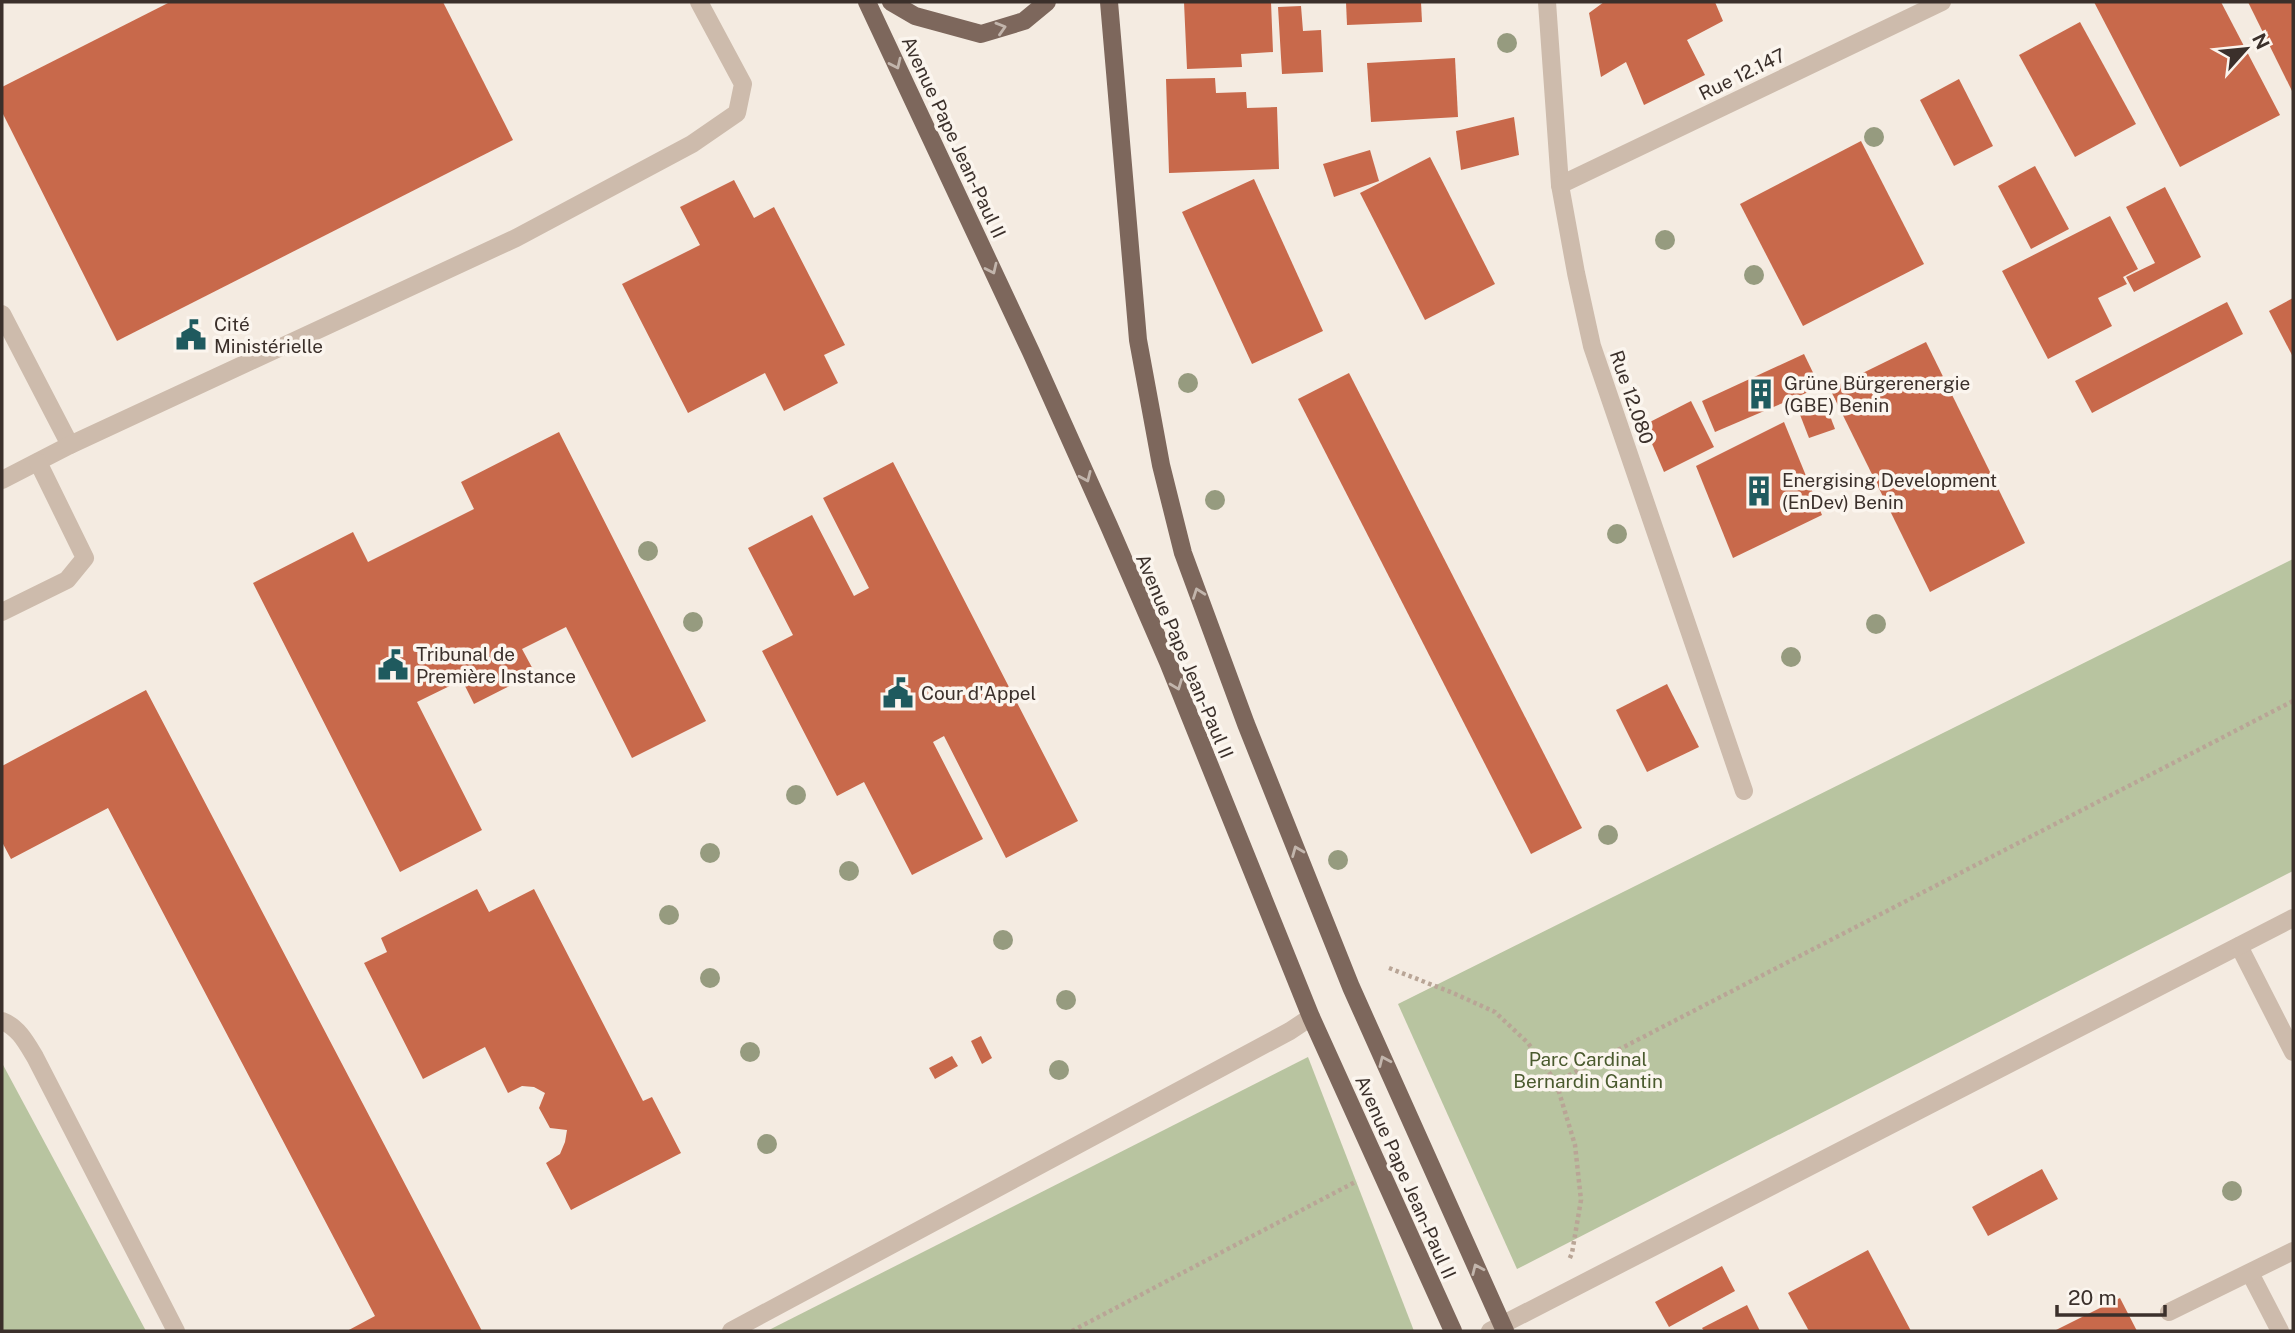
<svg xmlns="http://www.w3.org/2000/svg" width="2295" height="1333" font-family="'Public Sans',sans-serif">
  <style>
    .green { fill: #b8c4a0 }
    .building { fill: #c8694b }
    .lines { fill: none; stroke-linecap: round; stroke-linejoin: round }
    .path { stroke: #b9a596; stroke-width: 4.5; stroke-dasharray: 3.5 3.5; stroke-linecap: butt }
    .service { stroke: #cdbbac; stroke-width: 18 }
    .minor { stroke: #cdbbac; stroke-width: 18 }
    .primary { stroke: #7d675c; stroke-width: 18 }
    .tree { fill: #969b7f }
    .oneway { stroke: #c2b5ac }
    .labels { text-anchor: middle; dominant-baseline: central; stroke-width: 7; stroke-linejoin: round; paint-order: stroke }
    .street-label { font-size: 19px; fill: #3b302b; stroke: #fbf5ee }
    .poi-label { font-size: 19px; fill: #3b302b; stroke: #fbf5ee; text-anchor: start }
    .park-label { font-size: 19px; fill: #4a5a2e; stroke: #fbf5ee }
  </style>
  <rect width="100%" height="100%" fill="#f4ebe1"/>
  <g class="green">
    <polygon points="2293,559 2293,871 1517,1269 1398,1004"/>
    <polygon points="1308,1057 1414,1331 767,1331"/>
    <polygon points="2,1063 146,1331 2,1331"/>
  </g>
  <g class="building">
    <polygon points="170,2 443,2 513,140 117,341 2,112 2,87"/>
    <polygon points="1184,2 1271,2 1273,52 1241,54 1242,67 1187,69"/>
    <polygon points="1346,2 1421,2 1422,22 1347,25"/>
    <polygon points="1604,2 1715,2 1723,21 1687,40 1705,75 1644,105 1626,62 1601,77 1589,13"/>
    <polygon points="2094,2 2221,2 2280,115 2180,167"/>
    <polygon points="2248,2 2293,2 2293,93"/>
    <polygon points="1301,6 1303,31 1321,30 1323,72 1282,74 1278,7"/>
    <polygon points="2080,22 2136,124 2075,157 2019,55"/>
    <polygon points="1455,58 1458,117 1371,122 1367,63"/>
    <polygon points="1215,78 1216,93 1246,92 1247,108 1277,107 1279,169 1169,173 1166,79"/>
    <polygon points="1959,79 1993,146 1954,166 1920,100"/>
    <polygon points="1514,117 1519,155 1461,170 1456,131"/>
    <polygon points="1861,141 1924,264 1803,326 1740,204"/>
    <polygon points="1370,150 1379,181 1334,197 1323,164"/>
    <polygon points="1430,157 1495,284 1425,320 1360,193"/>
    <polygon points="2035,166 2069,229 2031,249 1998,186"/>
    <polygon points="1254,179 1323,331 1252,364 1182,212"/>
    <polygon points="734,180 754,218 774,207 845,345 824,355 838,383 784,411 765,373 688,413 622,284 700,245 680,207"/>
    <polygon points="2165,187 2201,257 2134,292 2126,277 2155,263 2126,207"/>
    <polygon points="2110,216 2138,269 2123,277 2127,284 2098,298 2112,326 2048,359 2002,271"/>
    <polygon points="2293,298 2293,357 2269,311"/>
    <polygon points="2227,302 2243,334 2092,413 2075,381"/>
    <polygon points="1926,342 2025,543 1930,592 1830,389"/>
    <polygon points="1804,354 1820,387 1715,432 1702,401"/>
    <polygon points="1349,373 1582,828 1531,854 1298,399"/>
    <polygon points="1822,395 1835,429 1809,438 1797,407"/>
    <polygon points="1691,401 1714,447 1664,472 1644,425"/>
    <polygon points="1784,422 1822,515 1733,558 1696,466"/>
    <polygon points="559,432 706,721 632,758 566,627 522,649 535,673 474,704 462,680 417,702 482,830 400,872 253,583 353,532 368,562 474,509 461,482"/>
    <polygon points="893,462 1078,821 1006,858 944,736 933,742 983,839 912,875 864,782 837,796 762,651 793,635 748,548 812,515 854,596 869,588 823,498"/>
    <polygon points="1667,684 1699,747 1647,772 1616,710"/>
    <polygon points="146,690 482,1331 347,1331 375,1316 108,808 11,859 2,842 2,766"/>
    <polygon points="477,889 489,912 534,889 643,1101 652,1097 681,1153 571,1210 546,1163 560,1154 565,1142 567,1130 550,1128 539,1108 545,1093 534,1087 522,1086 508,1093 485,1047 423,1079 364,963 387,952 381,938"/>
    <polygon points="981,1036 992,1058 982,1064 971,1041"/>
    <polygon points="952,1056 958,1066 935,1079 929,1068"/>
    <polygon points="2042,1169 2058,1199 1988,1236 1972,1207"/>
    <polygon points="1868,1250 1911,1331 1809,1331 1788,1293"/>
    <polygon points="1722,1266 1735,1291 1669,1327 1655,1302"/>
    <polygon points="2120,1298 2137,1331 2054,1331"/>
    <polygon points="1747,1305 1760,1331 1704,1331 1702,1328"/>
  </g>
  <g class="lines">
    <g class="path">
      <polyline points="1389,968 1453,993 1495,1012 1528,1043 1556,1082 1575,1145 1581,1200 1572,1253 1569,1260"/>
      <polyline points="1556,1082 2293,701"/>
      <polyline points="1072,1331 1357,1181"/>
    </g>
    <g class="service">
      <polyline points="2,314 70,445"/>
      <polyline points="2,480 70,445 516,238 692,144 737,113 743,84 699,2"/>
      <polyline points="2,612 67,580 85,558 38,462"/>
      <polyline points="2239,946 2293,1052"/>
      <path d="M2 1021C18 1027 26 1042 35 1057L176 1331"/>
      <polyline points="2250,1273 2280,1331"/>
      <polyline points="2169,1312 2293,1251"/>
      <polyline points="731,1331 1290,1031 1311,1017"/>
    </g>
    <g class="minor">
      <polyline points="1547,2 1560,185 1576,273 1592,346 1744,791"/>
      <polyline points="1560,185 1942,2"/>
      <polyline points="1490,1331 2293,918"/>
    </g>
    <g class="primary">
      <polyline points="867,2 1031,352 1109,526 1168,662 1311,1017 1453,1331"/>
      <polyline points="891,2 915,16 981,34 1024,21 1047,2"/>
      <polyline points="1109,2 1138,340 1161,465 1183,553 1246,724 1351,987 1505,1331"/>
    </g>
  </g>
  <g class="tree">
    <circle cx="1507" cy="43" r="10"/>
    <circle cx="1874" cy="137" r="10"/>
    <circle cx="1665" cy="240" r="10"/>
    <circle cx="1754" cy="275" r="10"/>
    <circle cx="1188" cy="383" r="10"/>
    <circle cx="1215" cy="500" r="10"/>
    <circle cx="1617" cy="534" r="10"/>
    <circle cx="648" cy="551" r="10"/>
    <circle cx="693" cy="622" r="10"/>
    <circle cx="1876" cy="624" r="10"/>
    <circle cx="1791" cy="657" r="10"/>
    <circle cx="796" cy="795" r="10"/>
    <circle cx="1608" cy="835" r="10"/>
    <circle cx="710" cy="853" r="10"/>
    <circle cx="1338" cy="860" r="10"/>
    <circle cx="849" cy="871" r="10"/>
    <circle cx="669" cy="915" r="10"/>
    <circle cx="1003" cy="940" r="10"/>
    <circle cx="710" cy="978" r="10"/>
    <circle cx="1066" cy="1000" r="10"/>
    <circle cx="750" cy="1052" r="10"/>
    <circle cx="1059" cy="1070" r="10"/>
    <circle cx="767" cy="1144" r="10"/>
    <circle cx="2232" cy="1191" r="10"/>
  </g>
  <defs><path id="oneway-chevron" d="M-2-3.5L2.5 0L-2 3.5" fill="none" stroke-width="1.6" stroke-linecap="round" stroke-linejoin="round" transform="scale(1.75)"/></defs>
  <g class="oneway">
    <use href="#oneway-chevron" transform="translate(1001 28) rotate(-17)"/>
    <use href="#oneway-chevron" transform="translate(896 64) rotate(65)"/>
    <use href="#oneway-chevron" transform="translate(992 269) rotate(65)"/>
    <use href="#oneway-chevron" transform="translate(1086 477) rotate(66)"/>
    <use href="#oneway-chevron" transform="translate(1198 593) rotate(-110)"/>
    <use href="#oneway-chevron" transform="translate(1177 685) rotate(69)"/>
    <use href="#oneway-chevron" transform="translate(1297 851) rotate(-112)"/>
    <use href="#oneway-chevron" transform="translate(1384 1061) rotate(-114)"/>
    <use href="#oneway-chevron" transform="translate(1477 1269) rotate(-114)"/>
  </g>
  <defs>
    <g id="civic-bare" transform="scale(2.415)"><path d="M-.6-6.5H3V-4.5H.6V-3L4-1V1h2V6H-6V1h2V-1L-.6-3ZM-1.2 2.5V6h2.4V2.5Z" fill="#1f5a5e" stroke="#fbf5ee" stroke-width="2.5" paint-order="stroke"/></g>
    <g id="building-bare" transform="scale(2.415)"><path d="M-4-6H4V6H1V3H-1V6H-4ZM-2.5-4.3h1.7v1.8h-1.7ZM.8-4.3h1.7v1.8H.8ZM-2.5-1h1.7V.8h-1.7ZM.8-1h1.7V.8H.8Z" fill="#1f5a5e" stroke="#fbf5ee" stroke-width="2.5" paint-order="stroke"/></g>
  </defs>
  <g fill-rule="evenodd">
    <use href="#civic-bare" x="191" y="335"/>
    <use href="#building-bare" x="1761" y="394"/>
    <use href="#building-bare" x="1759" y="491"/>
    <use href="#civic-bare" x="393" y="665"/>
    <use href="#civic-bare" x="898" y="693"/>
  </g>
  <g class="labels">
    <g class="street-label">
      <text transform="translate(1742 74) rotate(-26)">Rue 12.147</text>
      <text transform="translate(954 137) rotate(65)">Avenue Pape Jean-Paul II</text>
      <text transform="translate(1632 397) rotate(71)">Rue 12.080</text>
      <text transform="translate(1185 656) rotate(67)">Avenue Pape Jean-Paul II</text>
      <text transform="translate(1406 1177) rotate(66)">Avenue Pape Jean-Paul II</text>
    </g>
    <g class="poi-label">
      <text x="214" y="324">Cité<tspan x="214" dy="22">Ministérielle</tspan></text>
      <text x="1784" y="383">Grüne Bürgerenergie<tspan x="1784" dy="22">(GBE) Benin</tspan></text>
      <text x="1782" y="480">Energising Development<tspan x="1782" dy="22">(EnDev) Benin</tspan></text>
      <text x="416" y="654">Tribunal de<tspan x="416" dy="22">Première Instance</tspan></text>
      <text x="921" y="693">Cour d'Appel</text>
    </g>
    <g class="park-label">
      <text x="1588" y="1059">Parc Cardinal<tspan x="1588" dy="22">Bernardin Gantin</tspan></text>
    </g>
  </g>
  <rect width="2295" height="1333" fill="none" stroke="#3b302b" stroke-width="7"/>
  <g transform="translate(2246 49) rotate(63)" stroke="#fbf5ee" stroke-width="5" paint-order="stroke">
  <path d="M0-5L12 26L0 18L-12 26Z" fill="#3b302b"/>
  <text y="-10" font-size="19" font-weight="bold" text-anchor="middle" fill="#3b302b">N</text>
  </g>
  <path d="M2057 1305v10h108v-10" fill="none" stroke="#3b302b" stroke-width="3.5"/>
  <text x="2068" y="1305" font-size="21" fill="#3b302b" stroke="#fbf5ee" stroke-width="5" paint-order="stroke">20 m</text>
</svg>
